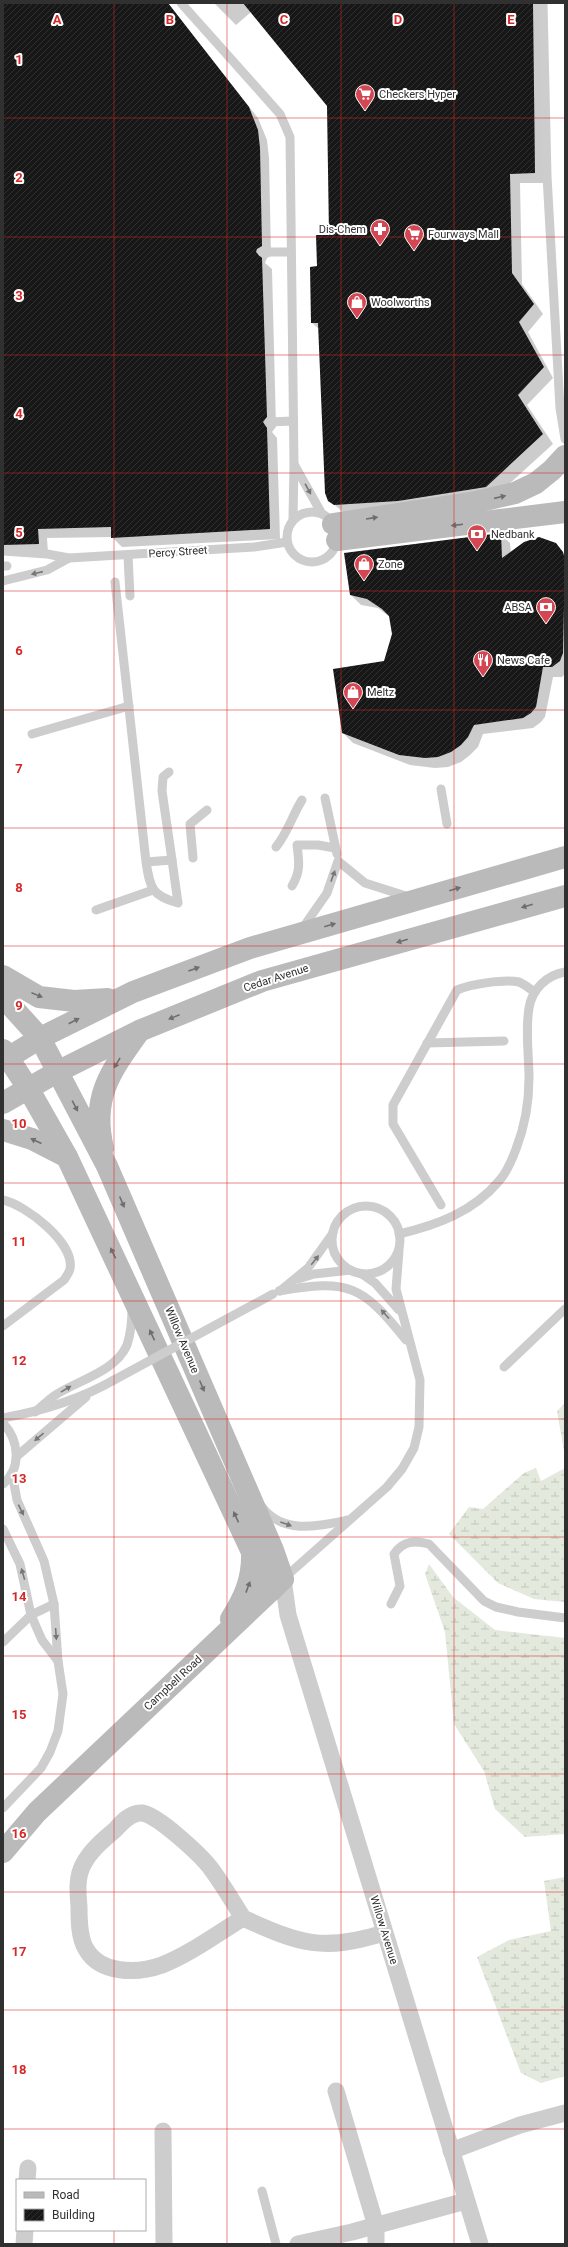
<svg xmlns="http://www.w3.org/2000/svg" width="568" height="2247" font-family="Roboto,sans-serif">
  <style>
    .wetland { fill: url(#wetland-marsh) }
    .shadow { fill: #0003 }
    .building { fill: url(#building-hatch) }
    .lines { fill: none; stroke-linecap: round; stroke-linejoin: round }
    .lane { stroke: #cdcdcd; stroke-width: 9 }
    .street { stroke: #cdcdcd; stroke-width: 17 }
    .secondary { stroke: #bababa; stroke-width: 22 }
    .lane-bridge { stroke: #cdcdcd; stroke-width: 9 }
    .oneway { fill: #777 }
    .oneway2 { fill: #6e6e6e }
    .grid { fill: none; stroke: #d62828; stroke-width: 1; stroke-opacity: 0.55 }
    .labels { text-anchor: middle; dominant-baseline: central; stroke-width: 4; stroke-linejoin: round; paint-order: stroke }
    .poi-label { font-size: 11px; fill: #303030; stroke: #fff; text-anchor: start }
    .street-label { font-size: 11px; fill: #303030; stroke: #fff }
    .grid-label { font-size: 13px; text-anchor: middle; font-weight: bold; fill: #d62828; stroke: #fff; stroke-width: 4; stroke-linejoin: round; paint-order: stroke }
  </style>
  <defs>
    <pattern id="wetland-marsh" width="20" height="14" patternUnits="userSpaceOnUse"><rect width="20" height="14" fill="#e3e9dd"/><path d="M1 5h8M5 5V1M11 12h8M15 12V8" fill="none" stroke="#c3c8be"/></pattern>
    <pattern id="building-hatch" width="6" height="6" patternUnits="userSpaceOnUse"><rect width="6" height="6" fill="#171717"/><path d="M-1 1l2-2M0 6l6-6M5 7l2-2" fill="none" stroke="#303030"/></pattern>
  </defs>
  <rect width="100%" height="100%" fill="#fff"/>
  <g class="wetland">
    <polygon points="565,1403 565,1457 557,1411"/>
    <polygon points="536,1468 541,1481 565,1468 565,1602 534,1599 498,1583 449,1534 469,1507 483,1509 524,1473"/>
    <polygon points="429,1564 453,1597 495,1630 565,1638 565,1834 525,1837 495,1809 484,1771 454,1724 445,1632 425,1574"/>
    <polygon points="565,1877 565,2076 541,2083 521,2073 477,1957 509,1940 551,1931 544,1881"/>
  </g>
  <g class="shadow">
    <polygon points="3,3 168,3 258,118 267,140 269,158 271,256 267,258 265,263 272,269 276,427 272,432 277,438 280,539 122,547 112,537 47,538 48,553 3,555"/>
    <polygon points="214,3 542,3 544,183 520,183 522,284 543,314 528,332 553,378 527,405 553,444 496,496 345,514 329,500 319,329 312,323 318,267 330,236 328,105 251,12 236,25"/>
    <polygon points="500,534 510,543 511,553 552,542 565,555 565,674 562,677 553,677 545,717 541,722 533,728 483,734 478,747 470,755 461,762 448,767 435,768 410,765 353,743 343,733 384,662 393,634 391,618 378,608 361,605 351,595"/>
  </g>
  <g class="building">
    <polygon points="3,3 168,3 249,107 258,130 260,148 262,246 257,249 256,252 262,258 267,417 263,422 267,428 270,529 111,538 111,527 38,529 39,544 3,545"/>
    <polygon points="243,3 533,3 535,173 510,174 512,273 534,304 519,322 544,367 518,395 543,434 486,487 398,501 334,505 328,501 325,493 318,323 311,323 310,267 317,266 316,235 329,235 327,106"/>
    <polygon points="501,533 502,558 524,542 539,537 556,543 563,552 565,560 563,653 560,661 552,667 543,667 536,707 531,713 523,718 474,725 468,737 461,745 451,752 438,757 425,758 399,755 342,733 333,669 384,661 392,634 389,616 382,609 367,599 350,595 344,553"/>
  </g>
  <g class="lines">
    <g class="lane">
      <polyline points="181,3 280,114 290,137 294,464 293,520"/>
      <polyline points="543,3 547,176 560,408 565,439"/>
      <polyline points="262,252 291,252"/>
      <polyline points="269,422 293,421"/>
      <polyline points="295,466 322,514"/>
      <circle cx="312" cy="537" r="25"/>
      <polyline points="3,551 47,554 69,558 254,547 287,542"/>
      <polyline points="128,556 130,596"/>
      <polyline points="3,566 7,566"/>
      <polyline points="3,581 47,570 69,558"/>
      <path d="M115 582 146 862C150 888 152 896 178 903L172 860 146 862"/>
      <polyline points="32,734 129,706"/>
      <polyline points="169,772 163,777 162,791 172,860"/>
      <polyline points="441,789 447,824"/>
      <polyline points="325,798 337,854"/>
      <path d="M276 847C288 832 292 816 302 800"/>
      <polyline points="193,858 190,824 207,810"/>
      <path d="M292 886C301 871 299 861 297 845H318L335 848"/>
      <polyline points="96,910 153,890"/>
      <polyline points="302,929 327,893 338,861 365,883 409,897"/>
      <polyline points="427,1043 504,1041"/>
      <path d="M3 1200C26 1205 75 1243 70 1269 69 1273 66 1277 64 1280L3 1326"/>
      <path d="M441 1205 393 1124V1105L457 990C471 984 504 979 519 982 524 984 530 989 535 992"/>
      <circle cx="366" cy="1240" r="34"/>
      <path d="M399 1234C437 1225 473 1212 499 1181 507 1172 512 1160 516 1149 525 1126 529 1102 529 1078 529 1055 525 1031 529 1008 532 989 547 975 565 972"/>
      <polyline points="362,1274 375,1283 399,1310"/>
      <polyline points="298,1279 314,1274 351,1270"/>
      <path d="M279 1291C349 1279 362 1285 406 1340"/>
      <polyline points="280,1291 308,1268 333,1233"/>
      <polyline points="504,1367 565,1309"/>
      <path d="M35 1412C42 1406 49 1399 57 1394 79 1380 116 1371 127 1345 131 1333 132 1320 132 1308"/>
      <path d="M3 1418C42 1411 79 1400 114 1380"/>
      <path d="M3 1423C19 1440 22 1468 3 1484"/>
      <polyline points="17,1456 86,1397"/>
      <path d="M262 1507C283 1535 319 1526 348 1520"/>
      <polyline points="3,1529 20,1564 31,1615 42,1640 58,1661"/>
      <polyline points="283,1579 387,1487 402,1469 414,1448 419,1427 420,1380 396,1289 399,1251"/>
      <path d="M391 1604 400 1586 394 1554C403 1541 414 1540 429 1544L484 1601 496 1607 518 1612 565 1618"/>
      <polyline points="3,1642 31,1615 54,1604"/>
      <polyline points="3,1808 41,1768 50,1752 58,1731 63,1694 58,1661 54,1604 44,1561 17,1500 12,1473"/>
      <polyline points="262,2191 276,2244"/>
    </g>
    <g class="street">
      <polyline points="283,1579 288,1615 480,2244"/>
      <path d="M243 1918C233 1902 223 1885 212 1870 203 1857 158 1815 142 1813 131 1812 122 1822 115 1830 102 1841 90 1851 83 1865 76 1878 78 1894 79 1907 79 1920 79 1938 86 1949 100 1974 137 1974 162 1965 190 1954 217 1934 243 1918 300 1944 323 1952 384 1933"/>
      <polyline points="336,2091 376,2226 376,2244"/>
      <polyline points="163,2131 164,2244"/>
      <polyline points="451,2151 520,2125 565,2113"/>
      <polyline points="27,2180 28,2168"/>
      <polyline points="24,2244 25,2230"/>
      <polyline points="298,2244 352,2232 466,2201"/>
    </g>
    <g class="secondary">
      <polyline points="333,524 476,502 515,493 536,483 552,470 565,456"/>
      <polyline points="337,540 565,512"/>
      <polyline points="3,976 39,997 74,1001 108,999"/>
      <polyline points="3,997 40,1038 107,1166 273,1550 283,1579 37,1812 3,1852"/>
      <polyline points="3,1050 28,1088 67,1157 252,1552 272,1590"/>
      <polyline points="3,1061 40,1038 133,992 250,948 565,857"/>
      <polyline points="3,1103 57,1072 139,1031 262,981 565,896"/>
      <polyline points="3,1130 32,1139 67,1157"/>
      <path d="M103 1148C91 1098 110 1072 138 1033"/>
      <path d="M231 1619C245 1597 253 1578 252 1552"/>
    </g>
    <polyline class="lane-bridge" points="114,1380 273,1294"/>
  </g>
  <defs><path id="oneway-solid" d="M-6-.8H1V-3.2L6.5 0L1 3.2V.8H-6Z"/></defs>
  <g class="oneway">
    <use href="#oneway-solid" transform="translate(308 489) rotate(61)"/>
    <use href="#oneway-solid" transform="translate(37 573) rotate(167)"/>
    <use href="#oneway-solid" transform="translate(333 876) rotate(-70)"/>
    <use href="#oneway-solid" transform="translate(315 1260) rotate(-51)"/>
    <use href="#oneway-solid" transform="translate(385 1314) rotate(-132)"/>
    <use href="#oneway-solid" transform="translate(66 1389) rotate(-31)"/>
    <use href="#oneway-solid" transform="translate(39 1437) rotate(140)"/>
    <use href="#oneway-solid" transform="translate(21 1510) rotate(64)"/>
    <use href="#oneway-solid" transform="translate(286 1524) rotate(20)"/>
    <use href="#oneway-solid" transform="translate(23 1574) rotate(-106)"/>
    <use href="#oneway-solid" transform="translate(56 1634) rotate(86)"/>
  </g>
  <g class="oneway2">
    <use href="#oneway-solid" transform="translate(500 497) rotate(-13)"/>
    <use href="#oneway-solid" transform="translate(372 518) rotate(-9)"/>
    <use href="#oneway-solid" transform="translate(457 525) rotate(173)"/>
    <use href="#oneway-solid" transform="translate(455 889) rotate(-16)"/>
    <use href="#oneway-solid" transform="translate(527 906) rotate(164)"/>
    <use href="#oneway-solid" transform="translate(330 925) rotate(-16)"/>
    <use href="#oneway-solid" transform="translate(402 941) rotate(164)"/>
    <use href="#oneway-solid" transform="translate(194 969) rotate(-20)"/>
    <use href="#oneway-solid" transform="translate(37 995) rotate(22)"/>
    <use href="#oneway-solid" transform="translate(174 1017) rotate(158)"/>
    <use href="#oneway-solid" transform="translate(74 1021) rotate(-27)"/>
    <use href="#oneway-solid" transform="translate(117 1063) rotate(121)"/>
    <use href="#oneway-solid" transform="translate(75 1106) rotate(62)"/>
    <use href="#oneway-solid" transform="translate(36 1141) rotate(-155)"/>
    <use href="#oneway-solid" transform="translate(122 1202) rotate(67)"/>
    <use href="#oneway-solid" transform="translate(113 1253) rotate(-116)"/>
    <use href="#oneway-solid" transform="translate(152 1335) rotate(-115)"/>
    <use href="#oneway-solid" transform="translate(202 1386) rotate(67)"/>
    <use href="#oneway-solid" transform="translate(236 1517) rotate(-115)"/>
    <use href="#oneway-solid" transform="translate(248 1587) rotate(-70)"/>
  </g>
  <path class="grid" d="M114 3V2180M227 3V2244M341 3V2244M454 3V2244M3 118H565M3 237H565M3 355H565M3 473H565M3 591H565M3 710H565M3 828H565M3 946H565M3 1064H565M3 1183H565M3 1301H565M3 1419H565M3 1537H565M3 1656H565M3 1774H565M3 1892H565M3 2010H565M3 2129H565M114 2230V2244"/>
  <defs>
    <g id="supermarket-pin" transform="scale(1)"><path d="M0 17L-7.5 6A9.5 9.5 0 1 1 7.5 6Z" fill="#d44652" stroke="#fff"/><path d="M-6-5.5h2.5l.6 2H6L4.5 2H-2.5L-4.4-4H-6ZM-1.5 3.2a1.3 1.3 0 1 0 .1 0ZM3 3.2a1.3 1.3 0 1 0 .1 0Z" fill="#fff"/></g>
    <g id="pharmacy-pin" transform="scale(1)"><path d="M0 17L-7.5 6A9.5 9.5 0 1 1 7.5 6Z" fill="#d44652" stroke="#fff"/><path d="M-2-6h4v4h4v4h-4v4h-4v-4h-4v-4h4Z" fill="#fff"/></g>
    <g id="shop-pin" transform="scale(1)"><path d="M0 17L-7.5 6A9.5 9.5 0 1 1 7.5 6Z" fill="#d44652" stroke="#fff"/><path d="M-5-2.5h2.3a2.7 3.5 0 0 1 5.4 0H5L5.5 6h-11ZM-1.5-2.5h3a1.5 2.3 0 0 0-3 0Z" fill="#fff"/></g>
    <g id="bank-pin" transform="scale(1)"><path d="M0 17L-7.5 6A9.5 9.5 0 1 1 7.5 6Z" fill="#d44652" stroke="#fff"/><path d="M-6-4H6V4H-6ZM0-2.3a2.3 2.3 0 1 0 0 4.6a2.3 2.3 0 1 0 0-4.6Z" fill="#fff"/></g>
    <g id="restaurant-pin" transform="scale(1)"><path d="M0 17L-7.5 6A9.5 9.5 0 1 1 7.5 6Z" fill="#d44652" stroke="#fff"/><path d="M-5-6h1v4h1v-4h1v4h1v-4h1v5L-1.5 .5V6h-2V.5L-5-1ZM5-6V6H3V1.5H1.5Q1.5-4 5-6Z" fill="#fff"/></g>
  </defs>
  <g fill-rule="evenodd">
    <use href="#supermarket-pin" x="365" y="94"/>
    <use href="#pharmacy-pin" x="380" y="229"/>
    <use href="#supermarket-pin" x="414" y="234"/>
    <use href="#shop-pin" x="357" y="302"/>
    <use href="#bank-pin" x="477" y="534"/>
    <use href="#shop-pin" x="364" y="564"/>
    <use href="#bank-pin" x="546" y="607"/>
    <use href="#restaurant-pin" x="483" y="660"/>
    <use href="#shop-pin" x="353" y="692"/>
  </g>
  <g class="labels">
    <g class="poi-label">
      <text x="379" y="94">Checkers Hyper</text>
      <text x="366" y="229" text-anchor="end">Dis-Chem</text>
      <text x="428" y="234">Fourways Mall</text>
      <text x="371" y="302">Woolworths</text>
      <text x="491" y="534">Nedbank</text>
      <text x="378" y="564">Zone</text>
      <text x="532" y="607" text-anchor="end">ABSA</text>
      <text x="497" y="660">News Cafe</text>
      <text x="367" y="692">Meltz</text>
    </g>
    <g class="street-label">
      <text transform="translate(178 552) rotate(-4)">Percy Street</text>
      <text transform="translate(276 978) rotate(-18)">Cedar Avenue</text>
      <text transform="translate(182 1340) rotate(67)">Willow Avenue</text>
      <text transform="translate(173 1683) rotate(-43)">Campbell Road</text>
      <text transform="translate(384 1930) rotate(73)">Willow Avenue</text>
    </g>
  </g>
  <g class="grid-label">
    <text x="57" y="24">A</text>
    <text x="170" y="24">B</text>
    <text x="284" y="24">C</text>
    <text x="398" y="24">D</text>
    <text x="511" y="24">E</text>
    <text x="19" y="64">1</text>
    <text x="19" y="182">2</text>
    <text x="19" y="300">3</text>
    <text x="19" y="418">4</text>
    <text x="19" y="537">5</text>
    <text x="19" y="655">6</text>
    <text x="19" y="773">7</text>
    <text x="19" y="892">8</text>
    <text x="19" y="1010">9</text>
    <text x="19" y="1128">10</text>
    <text x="19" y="1246">11</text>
    <text x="19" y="1365">12</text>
    <text x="19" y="1483">13</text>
    <text x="19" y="1601">14</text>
    <text x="19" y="1719">15</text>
    <text x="19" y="1838">16</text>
    <text x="19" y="1956">17</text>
    <text x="19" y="2074">18</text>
  </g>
  <rect width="568" height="2247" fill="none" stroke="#303030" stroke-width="8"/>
  <rect x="16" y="2179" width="130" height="52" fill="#ffffff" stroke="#acacac"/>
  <rect x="24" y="2192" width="20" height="6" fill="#bababa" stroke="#acacac"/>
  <text x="52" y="2199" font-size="12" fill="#303030">Road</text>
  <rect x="24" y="2209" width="20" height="12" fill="url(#building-hatch)" stroke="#acacac"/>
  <text x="52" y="2219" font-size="12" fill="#303030">Building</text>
</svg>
